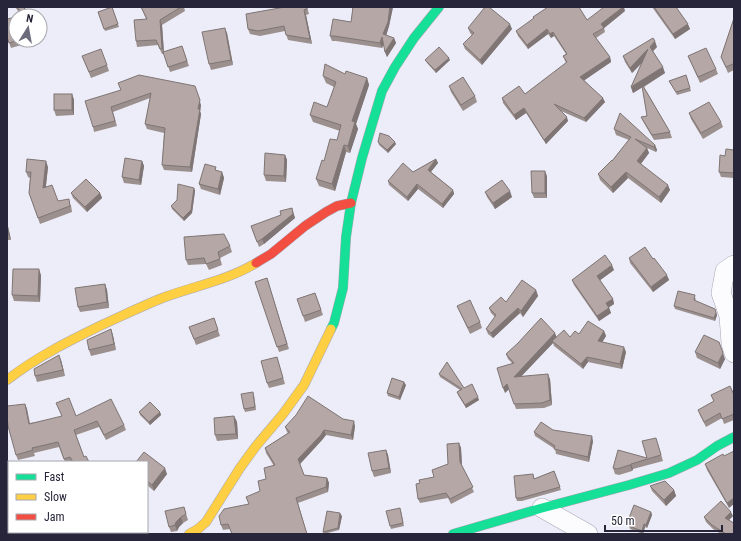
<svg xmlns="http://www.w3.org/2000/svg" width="741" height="541" font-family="'Roboto Condensed',sans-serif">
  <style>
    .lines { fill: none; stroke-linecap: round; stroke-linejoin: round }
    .street-casing { stroke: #a6a6b4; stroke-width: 20 }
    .fast-casing { stroke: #a6a6b4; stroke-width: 10 }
    .slow-casing { stroke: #a6a6b4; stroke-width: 10 }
    .jam-casing { stroke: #a6a6b4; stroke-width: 10 }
    .street { stroke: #fcfcfe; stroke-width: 19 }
    .fast { stroke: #16e098; stroke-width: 9 }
    .slow { stroke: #ffcf43; stroke-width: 9 }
    .jam { stroke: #f24e42; stroke-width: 9 }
    .wall { fill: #9b908e }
    .shaded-wall { fill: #7e7574 }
    .building { fill: #b4a7a5; stroke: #7e7574 }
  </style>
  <rect width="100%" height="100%" fill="#ededf9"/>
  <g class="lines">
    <g class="street-casing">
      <g id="street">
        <polyline points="734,265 725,271 721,293 729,316 731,343 734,353"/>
        <polyline points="542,508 588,534"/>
      </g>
    </g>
    <g class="fast-casing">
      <g id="fast">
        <polyline points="331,329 334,323 343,288 346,237 351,203 362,158 382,91 395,67 414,38 439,7"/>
        <polyline points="453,534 542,508 629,485 669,473 697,460 717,446 734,437"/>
      </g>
    </g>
    <g class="slow-casing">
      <g id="slow">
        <path d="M7 380C38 356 69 341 104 324 124 315 144 305 165 297 195 286 228 280 256 263"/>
        <polyline points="189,534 198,529 206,522 240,468 256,446 283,414 304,385 331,329"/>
      </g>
    </g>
    <g class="jam-casing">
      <polyline id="jam" points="256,263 271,254 305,226 326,212 337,206 351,203"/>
    </g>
    <use href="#street" class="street"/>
    <use href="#fast" class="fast"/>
    <use href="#slow" class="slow"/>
    <use href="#jam" class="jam"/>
  </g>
  <g class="wall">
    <polygon points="15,7 25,7 27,16 21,15"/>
    <polygon points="112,7 119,27 105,31 98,12"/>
    <polygon points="141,7 184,7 185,11 162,25 164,52 182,46 189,66 170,72 164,54 162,54 158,45 137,47 136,41 146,19"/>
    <polygon points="307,7 309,14 306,15 312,44 288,40 285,31 260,36 250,34 248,29"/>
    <polygon points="353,7 393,7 389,26 386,36 394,38 396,43 387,57 385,52 384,44 382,48 336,41 332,41 330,36 351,22"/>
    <polygon points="652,7 676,7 690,29 675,39"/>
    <polygon points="625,11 604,28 605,32 596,38 610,57 611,62 584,80 605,102 586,122 561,111 568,121 546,144 526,113 516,120 503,103 502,98 525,94 566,63 563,56 566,54 554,36 551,38 548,34 528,49 518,36 516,31 587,20"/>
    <polygon points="734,18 734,70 728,73 721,57"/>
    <polygon points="468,28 512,29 482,65 465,49 463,44 472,35 470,33"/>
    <polygon points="227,33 233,65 211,70 209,64"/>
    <polygon points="7,37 16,40 35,40 35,41 11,48"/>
    <polygon points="657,47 653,51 665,73 644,87 670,132 672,138 654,140 644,123 641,117 647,116 643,87 633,93 631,87 642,63 632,73 625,62 623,56"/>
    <polygon points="82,56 107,65 109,71 91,78"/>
    <polygon points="688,56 716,69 718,74 700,83"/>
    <polygon points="425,60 450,60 436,73 427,63"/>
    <polygon points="345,74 367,78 369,85 356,124 358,129 350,153 346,152 335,191 319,186 316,179 324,161 337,140 340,131 313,122 310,115 327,107 334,87 326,83 323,76"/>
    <polygon points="686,75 691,91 677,95 669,81"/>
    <polygon points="118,83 201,105 200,111 201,114 192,172 164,170 162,165 164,133 147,129 145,124 150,98 113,112 117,126 94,132 93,127 121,90"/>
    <polygon points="449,86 475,96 477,102 463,111 451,92"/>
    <polygon points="72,94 74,100 74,115 56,116 54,110"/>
    <polygon points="689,113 721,122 723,127 703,139 691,119"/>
    <polygon points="614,129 655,145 657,150 656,152 647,148 649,153 641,164 670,190 661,203 628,178 613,193 600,180 598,174 612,161 629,140 616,135"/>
    <polygon points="378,142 396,144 388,153 379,145"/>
    <polygon points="734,150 734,178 721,177 719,172 725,156"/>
    <polygon points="285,155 287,160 286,182 266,181 264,175"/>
    <polygon points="436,159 438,163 431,172 453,190 454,194 443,208 418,189 408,201 389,185 388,181 413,172"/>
    <polygon points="142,161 144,166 141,185 124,183 122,177"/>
    <polygon points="48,167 46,186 58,201 71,205 72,212 40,224 29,193 30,178 28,177 26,172"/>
    <polygon points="218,171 222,172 224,178 220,195 201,189 199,184"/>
    <polygon points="547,176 547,198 534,198 532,193"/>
    <polygon points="194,188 195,191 192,213 184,221 172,209 171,206"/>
    <polygon points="485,192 512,197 495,209 487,197"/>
    <polygon points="71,193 100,193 102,198 87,212 73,198"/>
    <polygon points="293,213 295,218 264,244 259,247 251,226"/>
    <polygon points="7,222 11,240 7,240"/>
    <polygon points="230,246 232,252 220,258 222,265 209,270 206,264 188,265 186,260"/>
    <polygon points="629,258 653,259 669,280 653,292 630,263"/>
    <polygon points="614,270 600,280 613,299 614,304 609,307 611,313 599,321 574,285 572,280"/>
    <polygon points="41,275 40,302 14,301 12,295"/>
    <polygon points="267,278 289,349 279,352 255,282"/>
    <polygon points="105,284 107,290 109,308 80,312 78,307"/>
    <polygon points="536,290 538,296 523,317 520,313 493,338 488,334 486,329 495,317 491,313 489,308 506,302"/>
    <polygon points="315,293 323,315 305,322 303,316"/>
    <polygon points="696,298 695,301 715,309 717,315 715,321 675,309 674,306"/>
    <polygon points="457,306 480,322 482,328 470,334"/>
    <polygon points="214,318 220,336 196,345 189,327"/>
    <polygon points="111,329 116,350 91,356 89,350"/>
    <polygon points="604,331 606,336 602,342 626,352 622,369 588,362 583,369 554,346 553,343 521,376 550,379 552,405 544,408 516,409 509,389 505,393 512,363 508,359 506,354 557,337 570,337 579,334"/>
    <polygon points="695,352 725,359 720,369 697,358"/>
    <polygon points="277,357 285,384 269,388 267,383"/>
    <polygon points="61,360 65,376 37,382 35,376"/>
    <polygon points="439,374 479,400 466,408 458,395 457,392 460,390 440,377"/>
    <polygon points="406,385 400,400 388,396 387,393"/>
    <polygon points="254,395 256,410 245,412 244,409"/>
    <polygon points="711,395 734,395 734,420 724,424 722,418 706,427 700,415 698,410 714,402"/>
    <polygon points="25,404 27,409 30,423 76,416 124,425 126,430 106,440 99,427 76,435 84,457 89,462 65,462 59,447 34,453 35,456 18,460 16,455"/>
    <polygon points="139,412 160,412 161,415 150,425 140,415"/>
    <polygon points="234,416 237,422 238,439 217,441 215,435"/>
    <polygon points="343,419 355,426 353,440 326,435 322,440 300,464 304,475 327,478 329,483 328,492 298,503 307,534 232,534 230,529 223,530 221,525 249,504 260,491 266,479 274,466 266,453 265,448 288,433 287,432 285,427"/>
    <polygon points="553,430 593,441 589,462 556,454 555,449 535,436 534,432"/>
    <polygon points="459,443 461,448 462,466 474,492 451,504 448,498 420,503 418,499 420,483 434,477 448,464"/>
    <polygon points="658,444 663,461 633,469 632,471 619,475 615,474 613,468 647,458"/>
    <polygon points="386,450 388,455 391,473 374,477 372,471"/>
    <polygon points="724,456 729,508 707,470 705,464"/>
    <polygon points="147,462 167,474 154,491 147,485"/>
    <polygon points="554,471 561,490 522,501 517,501 516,498 533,474 534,479"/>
    <polygon points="650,486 674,490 676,496 666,506 652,491"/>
    <polygon points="184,507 188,520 183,523 179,527 177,531 171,532 169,527"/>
    <polygon points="401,511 404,526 391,529 390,526"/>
    <polygon points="651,512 652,515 647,528 645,527 643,534 630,529 629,526 630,521 629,518"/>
    <polygon points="342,516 339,530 324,534 323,532"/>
    <polygon points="733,516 729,520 734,534 721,534 713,529 706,522 704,517"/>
  </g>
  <g class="shaded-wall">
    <polygon points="390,7 393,7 389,26 385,39 383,34"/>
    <polygon points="623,7 624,7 625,11 603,29 601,24"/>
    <polygon points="304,10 306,15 312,44 310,39"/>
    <polygon points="160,20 162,25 164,54 162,48"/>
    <polygon points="510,24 512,29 482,65 480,60"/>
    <polygon points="688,24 690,29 675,39 673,34"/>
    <polygon points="225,28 227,33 233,65 231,60"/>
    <polygon points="547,29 548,34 528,49 527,45"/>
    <polygon points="553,32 554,36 551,38 550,34"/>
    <polygon points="382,37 384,42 382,48 380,43"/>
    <polygon points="394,38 396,43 387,57 385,52"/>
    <polygon points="655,41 657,47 652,52 650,47"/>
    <polygon points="648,49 650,54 632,73 630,68"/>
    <polygon points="610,57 611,62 582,82 580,77"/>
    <polygon points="449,58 450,60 436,73 435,70"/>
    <polygon points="663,67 665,73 633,93 631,87"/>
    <polygon points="367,78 369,85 356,124 358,129 350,153 348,146 352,121"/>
    <polygon points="195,86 201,105 200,111 201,114 192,172 190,167 198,109"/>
    <polygon points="72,94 74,100 74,115 72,110"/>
    <polygon points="603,98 605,102 586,122 584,118"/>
    <polygon points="524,108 526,113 516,120 514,115"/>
    <polygon points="567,117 568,121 546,144 544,140"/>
    <polygon points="395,142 396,144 388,153 387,150"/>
    <polygon points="344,145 346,152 335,191 332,184"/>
    <polygon points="655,145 657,150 656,152 654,147"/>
    <polygon points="647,148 649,153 639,166 637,161"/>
    <polygon points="285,155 287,160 286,182 284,176"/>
    <polygon points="436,159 438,163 429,174 428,170"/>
    <polygon points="46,161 48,167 45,193 43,188"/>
    <polygon points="142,161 144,166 141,185 139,180"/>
    <polygon points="545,171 547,176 547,198 545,193"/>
    <polygon points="222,172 224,178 220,195 218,189"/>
    <polygon points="626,172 628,178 613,193 611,187"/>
    <polygon points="417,184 418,189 408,201 407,197"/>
    <polygon points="668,185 670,190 661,203 659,197"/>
    <polygon points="194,188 195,191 192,213 184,221 183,218"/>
    <polygon points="453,190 454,194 443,208 442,204"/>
    <polygon points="510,191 512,197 495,209 493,203"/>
    <polygon points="100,193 102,198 87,212 85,207"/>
    <polygon points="292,208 295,218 264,244 262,239"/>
    <polygon points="7,222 11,240 8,234 7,226"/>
    <polygon points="612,265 614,270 599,281 597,276"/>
    <polygon points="39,269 41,275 40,302 38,296"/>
    <polygon points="667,275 669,280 653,292 651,287"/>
    <polygon points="105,284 107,290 109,308 107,302"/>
    <polygon points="536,290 538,296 523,317 521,311"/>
    <polygon points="613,299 614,304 608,308 606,303"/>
    <polygon points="518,308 520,313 493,338 491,333"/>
    <polygon points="609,308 611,313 599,321 597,316"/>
    <polygon points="716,313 717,315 715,321 714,318"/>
    <polygon points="111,329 113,335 116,350 114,344"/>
    <polygon points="604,331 606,336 600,346 598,341"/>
    <polygon points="555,333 557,338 552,341 553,343 516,382 514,377"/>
    <polygon points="624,347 626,352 622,369 620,364"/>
    <polygon points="723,353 725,359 720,369 718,363"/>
    <polygon points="59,355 61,360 65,376 63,370"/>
    <polygon points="587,357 588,362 583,369 581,364"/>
    <polygon points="548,374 550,379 552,405 550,400"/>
    <polygon points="404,382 406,385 400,400 399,397"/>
    <polygon points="507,384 509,389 505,393 503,388"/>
    <polygon points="478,397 479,400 466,408 465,405"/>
    <polygon points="25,404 27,409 30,429"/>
    <polygon points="160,412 161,415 150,425 149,422"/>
    <polygon points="234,416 237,422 238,439 236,434"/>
    <polygon points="354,421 355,426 353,440 351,435"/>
    <polygon points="324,430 326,435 322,440 300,464 298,459"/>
    <polygon points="592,436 593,441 589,462 588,457"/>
    <polygon points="459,443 461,448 462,467 460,462"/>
    <polygon points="386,450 388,455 391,473 389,468"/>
    <polygon points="631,464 633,469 632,471 630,465"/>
    <polygon points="165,468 167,474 154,491 152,485"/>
    <polygon points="327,478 329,483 328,492 326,487"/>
    <polygon points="674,490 676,496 666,506 664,500"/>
    <polygon points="734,498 734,504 729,508 727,503"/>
    <polygon points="651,512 652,515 647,528 646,525"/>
    <polygon points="731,512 733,516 727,522 725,518"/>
    <polygon points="340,513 342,516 339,530 338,528"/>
    <polygon points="181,517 183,523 179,527 177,531 175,525 176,522"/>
    <polygon points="644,524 645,527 643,534 642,531"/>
  </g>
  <g class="building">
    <polygon points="17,7 24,7 27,16 18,16 23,15"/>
    <polygon points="112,7 118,24 104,29 98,12"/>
    <polygon points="141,7 181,7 160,20 162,48 160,49 156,40 136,41 134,20 147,19"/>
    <polygon points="285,7 307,7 307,9 304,10 310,39 286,35 284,26 258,31 248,29 246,14"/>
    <polygon points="353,7 390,7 388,22 383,34 394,38 385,52 382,37 380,43 334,36 330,36 333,19 351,22"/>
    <polygon points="485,7 489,7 510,24 480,60 463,44 474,33 468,28"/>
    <polygon points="548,7 579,7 587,20 604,7 623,7 601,24 604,28 593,34 610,57 580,77 603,98 584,118 554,104 567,117 544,140 524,108 514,115 502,98 519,86 525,94 567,62 563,56 567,54 553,32 550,34 547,29 527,45 516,31 534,18 533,17"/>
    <polygon points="654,7 676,7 688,24 673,34"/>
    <polygon points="16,17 16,40 19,40 9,43 7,37 7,19"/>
    <polygon points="734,18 734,67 733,64 726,67 721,57"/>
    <polygon points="225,28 231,60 209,64 202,32"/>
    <polygon points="653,38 655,41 650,47 663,67 631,87 648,49 630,68 623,56"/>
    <polygon points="182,46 187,61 168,67 163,52"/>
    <polygon points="439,47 449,58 435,70 425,60"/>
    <polygon points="706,48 716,69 698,77 688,56"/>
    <polygon points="101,49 107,65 89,72 82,56"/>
    <polygon points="325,64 345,74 346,71 367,78 352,121 355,122 348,146 344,145 332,184 316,179 322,160 324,161 330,139 337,140 341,125 310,115 314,102 327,107 336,82 323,76"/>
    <polygon points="139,75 195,86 200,100 198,109 200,109 190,167 162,165 165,128 145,124 151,93 111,107 115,121 93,127 85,101 121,90 118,83"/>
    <polygon points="686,75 690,88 676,92 669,81"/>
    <polygon points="463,77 475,96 461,105 449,86"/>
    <polygon points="642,86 643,86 670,132 652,135 641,117 647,116"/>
    <rect x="54" y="94" width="18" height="16"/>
    <polygon points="709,102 721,122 701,133 689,113"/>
    <polygon points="620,113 655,145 654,147 635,139 647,148 637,161 668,185 659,197 626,172 611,187 598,174 612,160 612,161 631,137 614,129"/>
    <polygon points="380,133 389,136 395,142 387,150 378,142"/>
    <polygon points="726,149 734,150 734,173 719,172 720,155 725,156"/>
    <polygon points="265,153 285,155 284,176 264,175"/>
    <polygon points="125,158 142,161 139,180 122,177"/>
    <polygon points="27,159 46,161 43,188 52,185 58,201 69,199 70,206 38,218 29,193 31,172 26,172"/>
    <polygon points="436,159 428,170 453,190 442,204 417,184 407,197 388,181 403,163 413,172"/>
    <polygon points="205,164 216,167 215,170 222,172 218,189 199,184"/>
    <polygon points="531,171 545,171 545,193 532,193"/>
    <polygon points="86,179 100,193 85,207 71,193"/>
    <polygon points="502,180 510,191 493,203 485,192"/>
    <polygon points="178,184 194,188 191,210 183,218 171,206 177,200"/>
    <polygon points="292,208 293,214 262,239 257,242 251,226 281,215 280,211"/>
    <polygon points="7,226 8,234 7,234"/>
    <polygon points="224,234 230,246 218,252 220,259 206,264 204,258 186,260 184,237"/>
    <polygon points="645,247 653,259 654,258 667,275 651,287 629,258"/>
    <polygon points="605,255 612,265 597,276 613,299 606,303 609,308 597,316 572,280"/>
    <polygon points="13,269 39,269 38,296 12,295"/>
    <polygon points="267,278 287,344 277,347 255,282"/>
    <polygon points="522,280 536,290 521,311 518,308 491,333 486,329 496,315 489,308 501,297 506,302"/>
    <polygon points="105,284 107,302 78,307 75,288"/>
    <polygon points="678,291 695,295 694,300 715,309 716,313 714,318 674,306"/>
    <polygon points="315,293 321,310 303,316 297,299"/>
    <polygon points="470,300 480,322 468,328 457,306"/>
    <polygon points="214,318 218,330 194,339 189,327"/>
    <polygon points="541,318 555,333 514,377 548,374 550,400 542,403 514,404 507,384 503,388 497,368 514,363 506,354 518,343"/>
    <polygon points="588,321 604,331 598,341 624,347 620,364 587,357 581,364 552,341 564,330 570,337 575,331 579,334"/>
    <polygon points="111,329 114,344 89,350 87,340"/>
    <polygon points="704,335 719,342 723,353 718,363 695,352"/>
    <polygon points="59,355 63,370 35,376 34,369"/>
    <polygon points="277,357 283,378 267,383 261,361"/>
    <polygon points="447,362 464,388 472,384 478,397 465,405 457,392 462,389 439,374"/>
    <polygon points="392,378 404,382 399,397 387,393"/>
    <polygon points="730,386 734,395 734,414 722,419 720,413 704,422 698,410 714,401 711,395"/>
    <polygon points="253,392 255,407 244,409 241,394"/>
    <polygon points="308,396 343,419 354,421 351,435 324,430 321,435 298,459 304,475 327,478 326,487 296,498 307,534 232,534 228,524 221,525 219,516 224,509 249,504 246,497 260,491 258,481 266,479 264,468 275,465 265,448 290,432 285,427 296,415"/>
    <polygon points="69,398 76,416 111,399 124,425 104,435 97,421 74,430 84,457 86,456 89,462 73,462 70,457 64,459 58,442 32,448 33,450 16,455 8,426 7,416 7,406 25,404 29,424 62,416 56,403"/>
    <polygon points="150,402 160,412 149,422 139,412"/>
    <polygon points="234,416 236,434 215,435 214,418"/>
    <polygon points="541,422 553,430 592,436 588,457 554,449 555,446 534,432"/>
    <polygon points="656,438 661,455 631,464 630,465 617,469 613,468 618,450 647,458 642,441"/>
    <polygon points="459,443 460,462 473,487 450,499 446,493 418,499 416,484 420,483 419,480 434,477 432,470 448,464 447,444"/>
    <polygon points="386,450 389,468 372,471 368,453"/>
    <polygon points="734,451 734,498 727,503 705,464 723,454 724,456"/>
    <polygon points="144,452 165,468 152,485 147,481 147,462 136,462"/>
    <polygon points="554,471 560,487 521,498 516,498 514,476 533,474 534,479"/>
    <polygon points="665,481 674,490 664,500 650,486"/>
    <polygon points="721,501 731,512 725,518 734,523 734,534 726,534 712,525 704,517"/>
    <polygon points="634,505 651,512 646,525 644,524 642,531 629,526 631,519 629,518"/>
    <polygon points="184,507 186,514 181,517 176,522 175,525 169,527 165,511"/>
    <polygon points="400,508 403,523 390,526 386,511"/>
    <polygon points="327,511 340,513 338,528 323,532"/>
    <polygon points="114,532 136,532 137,534 116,534"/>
  </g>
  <rect width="741" height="541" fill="none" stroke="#262539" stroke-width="16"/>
  <rect x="8" y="461" width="140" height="72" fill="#ffffff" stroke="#a8a8b0"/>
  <rect x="16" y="474" width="20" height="6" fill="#16e098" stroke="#a8a8b0"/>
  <text x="44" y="481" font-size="12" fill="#262539">Fast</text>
  <rect x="16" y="494" width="20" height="6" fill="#ffcf43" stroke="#a8a8b0"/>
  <text x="44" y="501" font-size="12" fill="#262539">Slow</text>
  <rect x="16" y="514" width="20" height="6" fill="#f24e42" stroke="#a8a8b0"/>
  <text x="44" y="521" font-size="12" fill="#262539">Jam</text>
  <g transform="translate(28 28) rotate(11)"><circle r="19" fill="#ffffff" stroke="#a8a8b0"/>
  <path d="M0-3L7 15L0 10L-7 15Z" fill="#6c6b7c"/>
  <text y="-6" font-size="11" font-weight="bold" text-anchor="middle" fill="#262539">N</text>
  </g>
  <path d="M605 525v6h117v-6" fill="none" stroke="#262539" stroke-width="2"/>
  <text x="611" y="525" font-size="12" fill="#262539" stroke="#ffffff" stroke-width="3" paint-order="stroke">50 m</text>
</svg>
